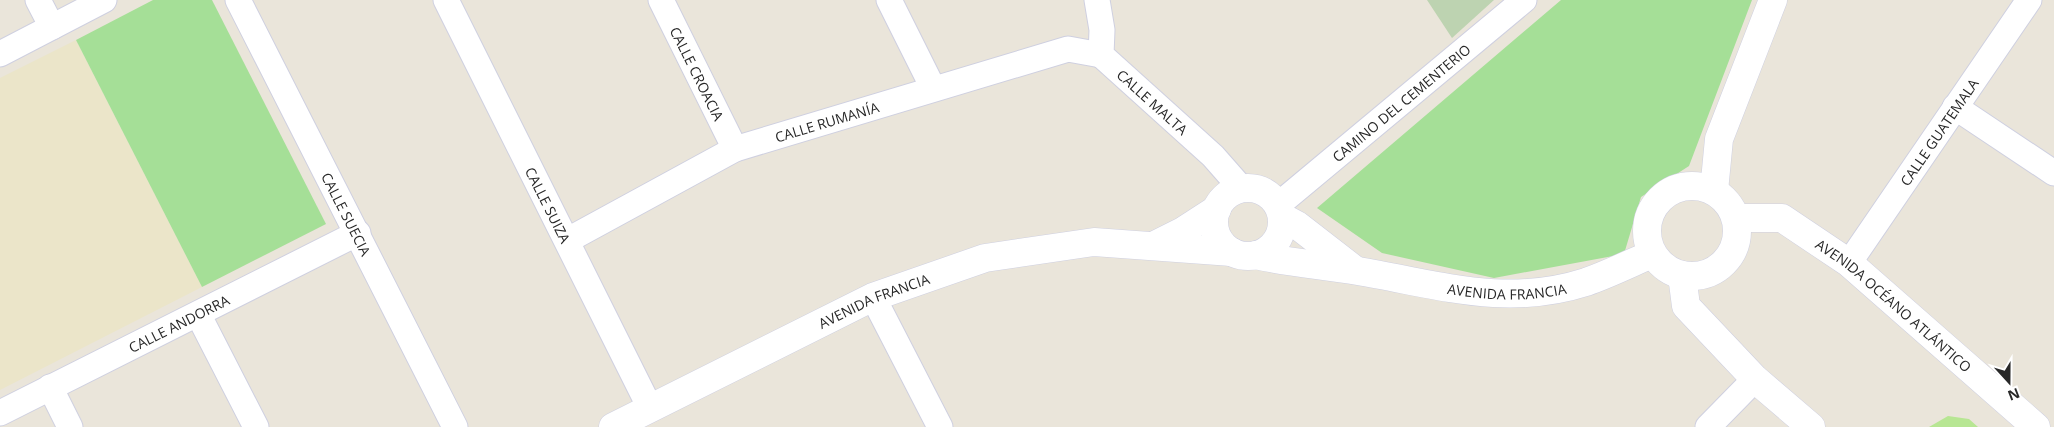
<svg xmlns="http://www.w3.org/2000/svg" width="2054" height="427" font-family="'Open Sans',sans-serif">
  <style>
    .education { fill: #ebe5c9 }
    .green { fill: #a5df97 }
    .cemetery { fill: #bdd3b1 }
    .pitch { fill: #b7e693 }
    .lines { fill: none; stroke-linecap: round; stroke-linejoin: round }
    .minor-casing { stroke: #cfd0e0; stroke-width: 27 }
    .tertiary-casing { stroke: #cfd0e0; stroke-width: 29 }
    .minor { stroke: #fff; stroke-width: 25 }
    .tertiary { stroke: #fff; stroke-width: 28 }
    .labels { text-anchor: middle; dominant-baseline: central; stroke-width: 5; stroke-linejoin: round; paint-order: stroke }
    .street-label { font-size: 14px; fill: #282828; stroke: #fff }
  </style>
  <rect width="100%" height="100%" fill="#eae5da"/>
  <polygon class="education" points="76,40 202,287 0,390 0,78"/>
  <g class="green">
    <polygon points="153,0 212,0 326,224 202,287 76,40"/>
    <polygon points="1561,0 1752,0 1689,166 1641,197 1624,254 1494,278 1382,253 1317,208"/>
  </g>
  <polygon class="cemetery" points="1427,0 1494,0 1452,38"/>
  <polygon class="pitch" points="1948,416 1969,419 1978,427 1929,427"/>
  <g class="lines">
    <g class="minor-casing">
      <g id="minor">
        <polyline points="38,0 52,27"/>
        <path id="s1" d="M238 0 455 427"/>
        <path id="s2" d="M446 0 650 408"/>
        <path id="s3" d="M661 0 735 149"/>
        <polyline points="889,0 933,88"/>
        <path id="s4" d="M1097 0 1102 30 1101 55 1213 156 1242 189"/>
        <polyline points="0,54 104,0"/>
        <polyline points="1955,107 2054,173"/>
        <path id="s5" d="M1278 205 1524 0"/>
        <path id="s6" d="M568 240 735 149 1068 49 1101 55"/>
        <path id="s7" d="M1849 263 2029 0"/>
        <polyline points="873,297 940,427"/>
        <polyline points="198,314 256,427"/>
        <polyline points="50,387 70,427"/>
        <path id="s8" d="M0 413 358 233"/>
        <polyline points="1708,427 1755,379"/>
      </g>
    </g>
    <g class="tertiary-casing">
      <g id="tertiary">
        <circle cx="1692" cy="231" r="45"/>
        <circle cx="1248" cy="222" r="34"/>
        <polyline points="1714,191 1719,139 1773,0"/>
        <polyline points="1282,217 1297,225 1355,270"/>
        <path id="s9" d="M1736 218H1782L1849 263 2036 427"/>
        <polyline points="1155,245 1183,231 1217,209"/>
        <path id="s10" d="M1256 255C1290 263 1324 265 1358 271 1437 284 1505 308 1586 282 1609 274 1631 263 1652 254"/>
        <polyline points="1682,275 1686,306 1755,379 1811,427"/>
        <path id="s11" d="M613 427 873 297 985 258 1094 242 1232 252"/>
      </g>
    </g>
    <use href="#minor" class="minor"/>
    <use href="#tertiary" class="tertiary"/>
  </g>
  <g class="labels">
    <g class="street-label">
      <text stroke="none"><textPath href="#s3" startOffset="82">CALLE CROACIA</textPath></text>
      <text stroke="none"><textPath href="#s4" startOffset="125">CALLE MALTA</textPath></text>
      <text stroke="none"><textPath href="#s5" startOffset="160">CAMINO DEL CEMENTERIO</textPath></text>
      <text stroke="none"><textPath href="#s6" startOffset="286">CALLE RUMANÍA</textPath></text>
      <text stroke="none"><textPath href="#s7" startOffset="159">CALLE GUATEMALA</textPath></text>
      <text stroke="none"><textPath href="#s2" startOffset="229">CALLE SUIZA</textPath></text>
      <text stroke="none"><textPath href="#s1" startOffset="240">CALLE SUECIA</textPath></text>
      <text stroke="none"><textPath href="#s10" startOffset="254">AVENIDA FRANCIA</textPath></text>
      <text stroke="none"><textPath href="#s11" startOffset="290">AVENIDA FRANCIA</textPath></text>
      <text stroke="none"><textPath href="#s9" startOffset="188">AVENIDA OCÉANO ATLÁNTICO</textPath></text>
      <text stroke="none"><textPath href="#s8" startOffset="200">CALLE ANDORRA</textPath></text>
    </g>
  </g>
  <g transform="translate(2009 382) rotate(159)" stroke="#ffffff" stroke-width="4" paint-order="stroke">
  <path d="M0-4L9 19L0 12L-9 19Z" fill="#282828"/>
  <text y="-8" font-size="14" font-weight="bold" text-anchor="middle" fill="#282828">N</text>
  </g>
</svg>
